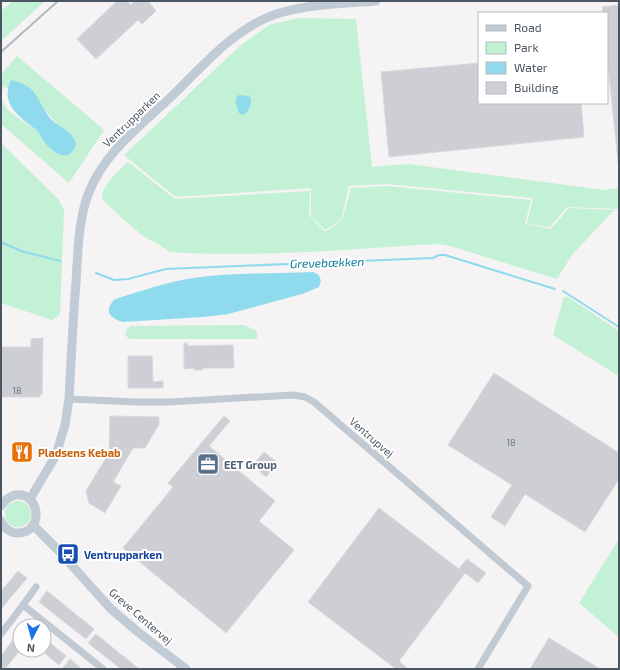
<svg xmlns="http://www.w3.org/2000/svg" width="620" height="670" font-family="'Exo 2',sans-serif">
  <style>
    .green { fill: #c3f1d5 }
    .water { fill: #90daee }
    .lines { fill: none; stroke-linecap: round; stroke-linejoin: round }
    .stream { stroke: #90daee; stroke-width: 2 }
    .building { fill: #cdcfd5; stroke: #d7d9de }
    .street { stroke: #c1cad2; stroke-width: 7 }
    .secondary { stroke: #c1cbd6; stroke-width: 9 }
    .rail { stroke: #b5b8bd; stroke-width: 2 }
    .labels { text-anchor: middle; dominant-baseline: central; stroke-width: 4; stroke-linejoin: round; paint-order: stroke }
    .number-label { font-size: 9px; fill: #6b747e }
    .street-label { font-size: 11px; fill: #4a5661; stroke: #fff }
    .food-label { font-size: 11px; font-weight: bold; fill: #c56008; stroke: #fff; text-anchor: start }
    .service-label { font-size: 11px; font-weight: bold; fill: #4e5e75; stroke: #fff; text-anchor: start }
    .transit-label { font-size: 11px; font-weight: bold; fill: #164399; stroke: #fff; text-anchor: start }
    .water-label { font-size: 12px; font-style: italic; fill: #0c7c9b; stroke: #fff }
  </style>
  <rect width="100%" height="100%" fill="#f5f3f3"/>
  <g class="green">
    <polygon points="13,1 45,1 1,41 1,11"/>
    <polygon points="298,18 356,19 372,167 408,164 604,190 619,188 619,209 567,207 550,227 527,224 533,198 386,184 349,186 341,220 325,230 311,216 311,188 176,197 124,155 241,45 269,25"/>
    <path d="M17 56 104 130 69 183 1 124V97C6 117 29 121 41 135L68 131 57 124 44 109 4 86 1 94V75Z"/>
    <polygon points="1,143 58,199 64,210 60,315 52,320 1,303"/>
    <path d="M128 162 175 199 310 191 309 215 325 232 342 220 351 188 387 186 531 200 525 224 551 229 569 208 614 210 572 255 557 279 450 246 438 244C349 249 259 258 169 252 164 246 150 241 142 235 128 224 115 211 102 199 102 184 118 172 128 162Z"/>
    <polygon points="564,297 568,297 619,331 619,376 553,335"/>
    <polygon points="244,325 257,331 257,339 129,339 125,335 127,329 131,326"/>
    <circle cx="18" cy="514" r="13"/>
    <polygon points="619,539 619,637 579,603"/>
  </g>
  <g class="water">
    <path d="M11 80C19 82 25 84 31 89 39 98 43 109 50 118 60 129 72 129 76 144 70 163 56 155 46 144 42 139 40 133 35 129 18 116 0 103 11 80Z"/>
    <path d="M239 95 249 96 251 98C252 106 249 111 243 115L239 113C237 107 234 102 237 96Z"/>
    <path d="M313 272 319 275 321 281 319 287 302 294 228 314 203 317 123 322C108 318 104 310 115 299 141 291 167 282 193 278 232 272 273 274 313 272Z"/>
  </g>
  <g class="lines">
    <g class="stream">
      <polyline points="1,242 21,251 60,261"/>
      <polyline points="96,273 114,280 128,279 166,269 433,258 439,255 445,255 555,289"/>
      <polyline points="563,291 619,327"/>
    </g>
  </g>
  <g class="building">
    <polygon points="117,1 127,1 131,5 134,1 151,1 149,2 156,11 142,24 138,20 96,59 77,39"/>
    <polygon points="619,5 619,172 607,55 607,13 603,13 602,7"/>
    <polygon points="479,63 479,103 581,103 584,137 389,157 381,72"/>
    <polygon points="43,338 42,395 40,394 40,397 1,397 1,347 31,347 31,339"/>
    <polygon points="184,343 187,343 188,346 233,345 234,368 203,368 203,370 194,370 194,368 184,369"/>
    <polygon points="128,356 152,356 153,382 163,381 163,388 128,388"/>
    <polygon points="494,373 619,453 619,479 585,532 525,494 505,526 491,517 512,485 448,445"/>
    <polygon points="110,416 159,417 159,424 145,448 133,448 113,482 121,486 105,513 89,503 86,491 109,453"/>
    <polygon points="224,416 230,421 209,446 275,501 259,521 294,550 226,633 123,548 173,487 168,483"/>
    <polygon points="264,452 278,463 266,477 253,465"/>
    <polygon points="379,508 459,569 467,559 486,573 478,583 465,573 399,661 408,669 396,669 308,602"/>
    <polygon points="18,571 27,578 1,609 1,591"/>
    <polygon points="47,591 94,629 86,639 39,602"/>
    <polygon points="23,621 29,626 20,626 20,633 16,630"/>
    <polygon points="96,634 139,669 121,669 88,643"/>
    <polygon points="44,638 66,656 59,665 41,650 44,650"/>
    <polygon points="549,638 600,669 530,669"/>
    <polygon points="12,641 20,647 20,650 5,669 1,666 1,656"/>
    <polygon points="70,659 82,669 65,669 63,668"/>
  </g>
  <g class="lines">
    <g class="street">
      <polyline points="69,399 137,402 169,402 293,395 305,397 314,402 528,586 478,669"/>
      <polyline points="23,605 36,587"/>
      <polyline points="1,634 23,605 103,669"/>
    </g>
    <g class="secondary">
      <path d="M30 499 56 455 65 425 69 399C71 360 73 321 76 282 78 252 78 220 89 192 105 152 140 126 171 97 200 69 228 35 266 18 298 4 342 4 376 1"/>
      <path d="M1 506C4 501 9 497 15 495 41 491 44 533 18 533 10 533 4 528 1 521"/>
      <polyline points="33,525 58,550 111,609 138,632 186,669"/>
    </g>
    <polyline class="rail" points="1,52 58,1"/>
  </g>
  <defs>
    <g id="restaurant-square" transform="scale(1.15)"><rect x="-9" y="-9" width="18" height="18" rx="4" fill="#e8710a" stroke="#fff"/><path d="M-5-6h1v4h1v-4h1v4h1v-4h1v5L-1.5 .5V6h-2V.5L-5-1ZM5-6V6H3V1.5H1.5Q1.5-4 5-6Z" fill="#fff"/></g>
    <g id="office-square" transform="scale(1.15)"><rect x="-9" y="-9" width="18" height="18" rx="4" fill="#5c6f8a" stroke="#fff"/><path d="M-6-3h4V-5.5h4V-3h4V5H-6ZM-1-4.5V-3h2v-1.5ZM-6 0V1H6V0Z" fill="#fff"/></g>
    <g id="bus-square" transform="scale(1.15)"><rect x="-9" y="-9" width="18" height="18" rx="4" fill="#1a4fb4" stroke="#fff"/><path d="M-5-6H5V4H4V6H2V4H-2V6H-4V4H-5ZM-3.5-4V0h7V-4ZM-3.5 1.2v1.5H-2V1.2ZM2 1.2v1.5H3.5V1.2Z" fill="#fff"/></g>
  </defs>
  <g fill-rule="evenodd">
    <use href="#restaurant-square" x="22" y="452"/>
    <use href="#office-square" x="208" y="464"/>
    <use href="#bus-square" x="68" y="554"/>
  </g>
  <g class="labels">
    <g class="number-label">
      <text x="17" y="390">18</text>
      <text x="511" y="442">18</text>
    </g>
    <g class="street-label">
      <text transform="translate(131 119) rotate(-44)">Ventrupparken</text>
      <text transform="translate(372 437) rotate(41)">Ventrupvej</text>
      <text transform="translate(141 616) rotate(41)">Greve Centervej</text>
    </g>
    <g class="food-label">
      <text x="38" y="452">Pladsens Kebab</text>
    </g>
    <g class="service-label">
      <text x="224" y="464">EET Group</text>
    </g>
    <g class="transit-label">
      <text x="84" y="554">Ventrupparken</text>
    </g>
    <g class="water-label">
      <text transform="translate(327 262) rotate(-2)">Grevebækken</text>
    </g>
  </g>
  <rect width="620" height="670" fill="none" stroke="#4a5661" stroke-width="4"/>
  <rect x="478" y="12" width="130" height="92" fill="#ffffff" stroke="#b7bbc0"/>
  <rect x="486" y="25" width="20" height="6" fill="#c1cbd6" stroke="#b7bbc0"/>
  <text x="514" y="32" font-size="12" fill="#4a5661">Road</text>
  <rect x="486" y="42" width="20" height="12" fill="#c3f1d5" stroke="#b7bbc0"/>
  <text x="514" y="52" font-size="12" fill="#4a5661">Park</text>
  <rect x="486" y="62" width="20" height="12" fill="#90daee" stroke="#b7bbc0"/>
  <text x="514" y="72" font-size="12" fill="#4a5661">Water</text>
  <rect x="486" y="82" width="20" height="12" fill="#cdcfd5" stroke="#b7bbc0"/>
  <text x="514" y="92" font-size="12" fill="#4a5661">Building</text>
  <g transform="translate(32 638) rotate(186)"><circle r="19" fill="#ffffff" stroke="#b7bbc0"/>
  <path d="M0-3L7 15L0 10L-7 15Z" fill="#1a73e8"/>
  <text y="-6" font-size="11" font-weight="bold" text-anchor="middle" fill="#4a5661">N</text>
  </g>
</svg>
